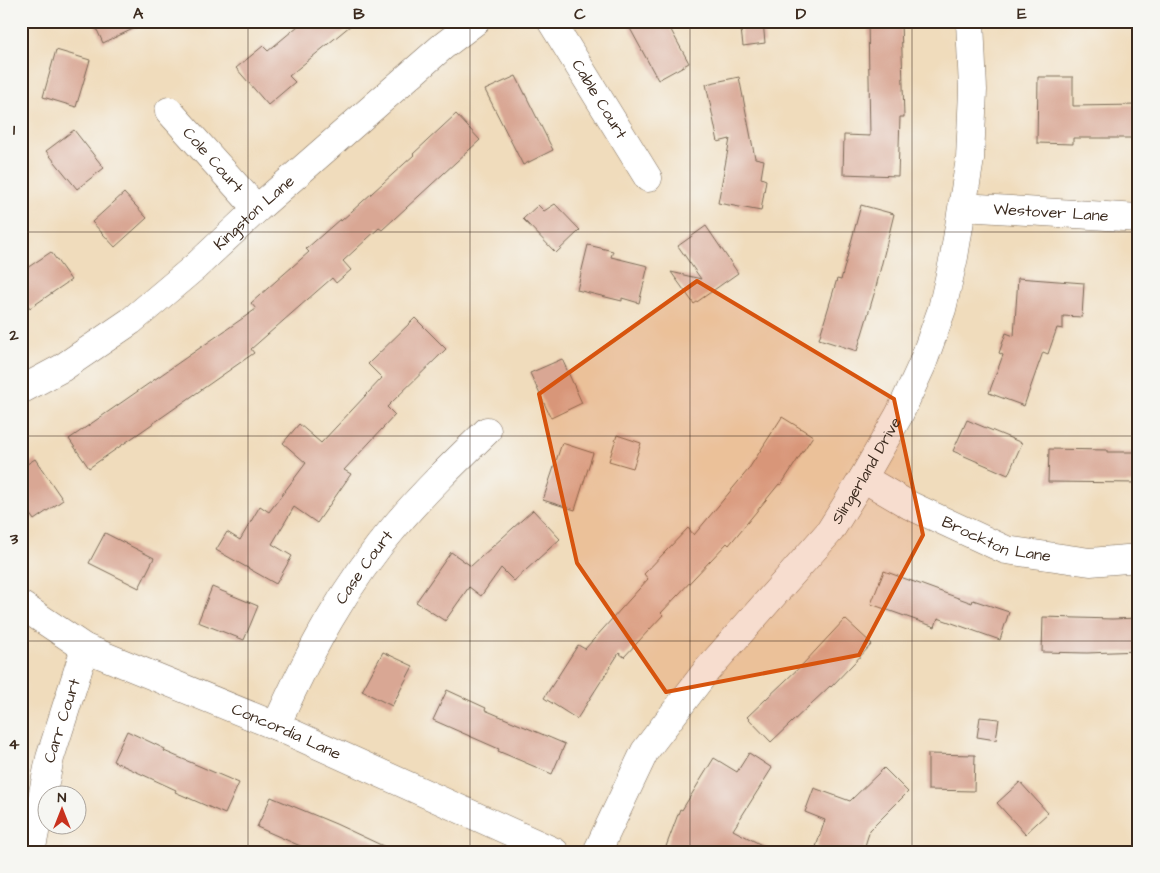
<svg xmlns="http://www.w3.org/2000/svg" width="1160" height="873" font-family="'Architects Daughter',sans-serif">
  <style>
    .building { fill: #d9a794 }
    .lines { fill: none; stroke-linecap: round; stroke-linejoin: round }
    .minor-casing { stroke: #7a6855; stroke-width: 29 }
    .minor { stroke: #fff; stroke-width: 28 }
    .marked { fill: #d7540e; fill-opacity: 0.2; stroke: #d7540e; stroke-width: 4; stroke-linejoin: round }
    .grid { fill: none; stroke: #3b2a1e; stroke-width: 1; stroke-opacity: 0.55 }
    .labels { text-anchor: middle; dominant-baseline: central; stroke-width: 4; stroke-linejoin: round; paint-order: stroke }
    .street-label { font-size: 16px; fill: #3b2a1e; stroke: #f6f6f2 }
    .neatline { fill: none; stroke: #3b2a1e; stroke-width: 2 }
    .grid-label { font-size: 16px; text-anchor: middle; font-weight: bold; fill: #3b2a1e }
  </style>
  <rect width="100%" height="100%" fill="#f6f6f2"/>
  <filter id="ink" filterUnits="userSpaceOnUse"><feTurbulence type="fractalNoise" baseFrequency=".02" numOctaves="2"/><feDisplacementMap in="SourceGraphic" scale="10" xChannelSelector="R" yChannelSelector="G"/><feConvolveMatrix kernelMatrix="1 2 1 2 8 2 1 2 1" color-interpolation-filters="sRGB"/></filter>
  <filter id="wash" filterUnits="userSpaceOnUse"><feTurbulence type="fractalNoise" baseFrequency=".0096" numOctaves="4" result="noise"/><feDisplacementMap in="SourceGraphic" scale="20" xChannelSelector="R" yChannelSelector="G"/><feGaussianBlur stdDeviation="1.12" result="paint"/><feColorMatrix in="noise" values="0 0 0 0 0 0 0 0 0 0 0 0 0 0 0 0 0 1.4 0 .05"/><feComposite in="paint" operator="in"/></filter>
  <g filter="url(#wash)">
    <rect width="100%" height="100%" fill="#f0dcbc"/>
    <g id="blocks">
      <g class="building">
        <polygon points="93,21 150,21 103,43"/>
        <polygon points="304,21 356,21 289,76 295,82 268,105 236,68 263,46 268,51"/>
        <polygon points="626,21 666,21 689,63 658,80"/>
        <polygon points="740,21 763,21 765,43 743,46"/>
        <polygon points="868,21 901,21 904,117 900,117 898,176 843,174 844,135 870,136"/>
        <polygon points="56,50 90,60 76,107 43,97"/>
        <polygon points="516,76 553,150 523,165 485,90"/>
        <polygon points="739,77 755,158 764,160 761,178 766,180 761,211 718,203 730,139 718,142 706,84"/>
        <polygon points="1038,77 1073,77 1073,106 1139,105 1139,138 1073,138 1073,144 1037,143"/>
        <polygon points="456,114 480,140 382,230 379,228 343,261 351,270 336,283 332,278 251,349 254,353 89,468 69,439 256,309 251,303 309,252 306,249 340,219 341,221 414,155 413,154"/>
        <polygon points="74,130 104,168 77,189 46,151"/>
        <polygon points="124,193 147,218 115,247 92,222"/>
        <polygon points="555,204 580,230 556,253 523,219 538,205 544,211"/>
        <polygon points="861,205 894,214 875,291 857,351 819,339 837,279 841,280"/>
        <polygon points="706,226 738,273 694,304 671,272 701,279 678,246"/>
        <polygon points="588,245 613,251 611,257 648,266 639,303 622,298 622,301 577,290"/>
        <polygon points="51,252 71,280 30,308 21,295 21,272"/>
        <polygon points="1018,278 1084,283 1082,317 1063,316 1063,329 1057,328 1048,354 1043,352 1024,406 989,393 1003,355 999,353 1006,333 1014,336"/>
        <polygon points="415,318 446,349 387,407 395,415 344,470 351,474 317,523 294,507 272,544 292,556 276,584 216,550 227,532 240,540 260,506 269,512 306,463 283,443 299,424 321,443 382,378 368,364"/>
        <polygon points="562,359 582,403 551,418 530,373"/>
        <polygon points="782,417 813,436 781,485 779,484 729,545 727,543 661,613 663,615 624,657 619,653 577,719 544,698 578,645 585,649 648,579 644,574 688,528 694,535 748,470"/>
        <polygon points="967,420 1022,443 1008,475 953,451"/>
        <polygon points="617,435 641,443 633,468 609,461"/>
        <polygon points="562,443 593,453 575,510 543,500"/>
        <polygon points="1049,449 1107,450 1107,452 1139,452 1139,483 1048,482"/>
        <polygon points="35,459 63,500 34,520 21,502 21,468"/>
        <polygon points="533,510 560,539 514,581 501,568 481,596 469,587 445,621 416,602 451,552 471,566"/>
        <polygon points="105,533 154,558 139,588 89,563"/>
        <polygon points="884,571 972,603 973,600 1009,612 1000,640 938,618 935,627 871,604"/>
        <polygon points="212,587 258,606 244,640 198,622"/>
        <polygon points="1043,617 1112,619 1139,618 1139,651 1087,653 1042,652"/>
        <polygon points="845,619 872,644 831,687 830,686 771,742 747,717 803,664"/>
        <polygon points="383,652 413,666 392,706 362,691"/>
        <polygon points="447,690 486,708 485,710 565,744 552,774 498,751 499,749 433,720"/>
        <polygon points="980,717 999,719 996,740 977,737"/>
        <polygon points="127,731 165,749 164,751 239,783 225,814 175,792 176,790 113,761"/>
        <polygon points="749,753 772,768 733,830 775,852 664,852 680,809 682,810 714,758 737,772"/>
        <polygon points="928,754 975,755 974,791 928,790"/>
        <polygon points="884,768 908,792 870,830 863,852 830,852 816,847 825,820 805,812 814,788 850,801"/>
        <polygon points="1020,782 1048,813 1025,834 997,803"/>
        <polygon points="271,797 336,824 396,852 314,852 257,827"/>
      </g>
    </g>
  </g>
  <g filter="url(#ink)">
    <use href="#blocks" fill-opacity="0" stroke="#7a6855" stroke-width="1"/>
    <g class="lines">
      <g class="minor-casing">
        <g id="minor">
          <path id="s1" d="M551 21 648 178"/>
          <path id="s2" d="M169 111 257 209"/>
          <path id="s3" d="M963 207 1139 218"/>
          <path id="s4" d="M21 390 62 368 131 321 195 267 257 209 442 47 476 21"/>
          <path id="s5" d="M863 478 909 505 1006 550 1090 562 1139 558"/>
          <path id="s6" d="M21 605 85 648 276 726 555 852"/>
          <path id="s7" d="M276 726C308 654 345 584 397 524 425 491 456 461 487 431"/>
          <path id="s8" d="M31 852 50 758 85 648"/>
          <path id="s9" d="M597 852 645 751 707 670 830 531 863 478 899 415 922 365 942 309 954 257 970 159 973 90 970 21"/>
        </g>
      </g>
      <use href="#minor" class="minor"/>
    </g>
  </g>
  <path class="marked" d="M697 281 894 399 923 535 859 655 666 692 577 563 539 394Z"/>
  <path class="grid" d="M248 21V852M470 21V852M690 21V852M912 21V852M21 232H1139M21 436H1139M21 641H1139"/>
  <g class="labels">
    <g class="street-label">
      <text stroke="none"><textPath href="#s1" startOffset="92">Cable Court</textPath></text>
      <text stroke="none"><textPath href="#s2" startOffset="66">Cole Court</textPath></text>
      <text stroke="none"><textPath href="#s4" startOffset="294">Kingston Lane</textPath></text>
      <text stroke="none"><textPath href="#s3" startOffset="88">Westover Lane</textPath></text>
      <text stroke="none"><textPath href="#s9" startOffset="470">Slingerland Drive</textPath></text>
      <text stroke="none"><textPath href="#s5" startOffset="148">Brockton Lane</textPath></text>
      <text stroke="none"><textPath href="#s7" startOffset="182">Case Court</textPath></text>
      <text stroke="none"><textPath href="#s8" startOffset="135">Carr Court</textPath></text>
      <text stroke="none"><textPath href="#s6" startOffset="295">Concordia Lane</textPath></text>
    </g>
  </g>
  <rect width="1160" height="873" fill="none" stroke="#f6f6f2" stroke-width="55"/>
  <g transform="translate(62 810)"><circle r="24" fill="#f6f6f2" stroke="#aba49d"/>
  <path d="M0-4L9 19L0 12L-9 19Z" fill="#c8321e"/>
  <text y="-8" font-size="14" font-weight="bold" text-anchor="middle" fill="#3b2a1e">N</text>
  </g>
  <rect x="28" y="28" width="1104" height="818" class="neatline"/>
  <g class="grid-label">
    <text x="138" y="19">A</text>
    <text x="359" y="19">B</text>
    <text x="580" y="19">C</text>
    <text x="801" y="19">D</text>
    <text x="1022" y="19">E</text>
    <text x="14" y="135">1</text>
    <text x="14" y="340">2</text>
    <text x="14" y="544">3</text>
    <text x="14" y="749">4</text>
  </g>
</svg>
